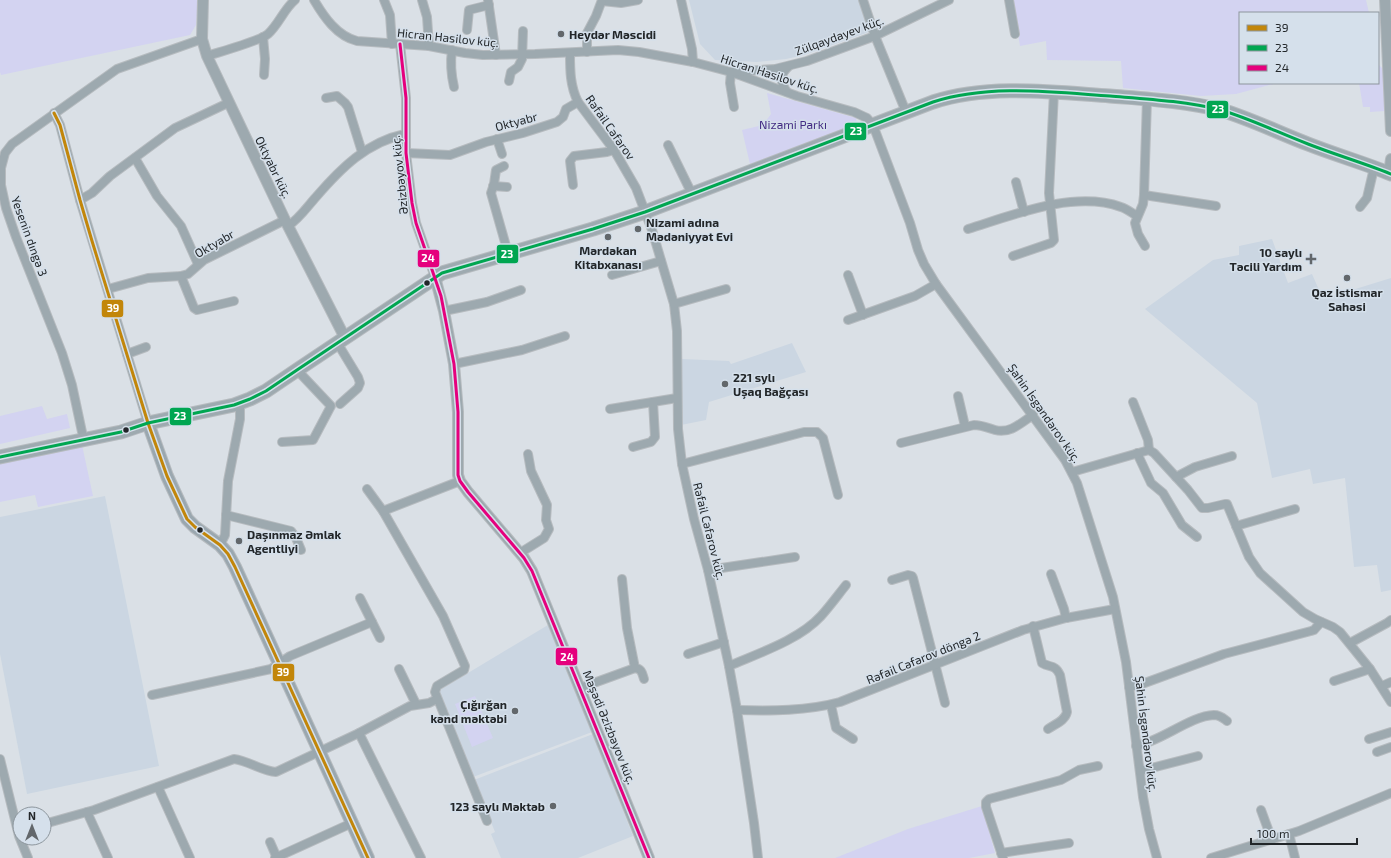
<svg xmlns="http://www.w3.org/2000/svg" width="1391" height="858" font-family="'Exo 2',sans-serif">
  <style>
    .built { fill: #cbd6e2 }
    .green { fill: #d3d3f1 }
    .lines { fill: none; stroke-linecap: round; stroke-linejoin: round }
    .minor-casing { stroke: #b6bbbf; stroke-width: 10 }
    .tertiary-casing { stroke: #b6bbbf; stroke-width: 12 }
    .secondary-casing { stroke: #b6bbbf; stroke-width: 14 }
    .primary-casing { stroke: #b6bbbf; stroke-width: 15 }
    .minor { stroke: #9da9af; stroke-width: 8 }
    .tertiary { stroke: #9da9af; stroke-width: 10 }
    .secondary { stroke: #9aa7af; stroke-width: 12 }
    .primary { stroke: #9eaab0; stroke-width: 13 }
    .bus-1-casing { stroke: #d5e0eb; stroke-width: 6 }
    .bus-2-casing { stroke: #d5e0eb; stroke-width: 6 }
    .bus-3-casing { stroke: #d5e0eb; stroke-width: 6 }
    .bus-1 { stroke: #c2860a; stroke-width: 3 }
    .bus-2 { stroke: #00a651; stroke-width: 3 }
    .bus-3 { stroke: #e5007d; stroke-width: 3 }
    .poi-dot { fill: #62676b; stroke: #d5e0eb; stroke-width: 1.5 }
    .bus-dot { fill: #222629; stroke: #d5e0eb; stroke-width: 1.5 }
    .labels { text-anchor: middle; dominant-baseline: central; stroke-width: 3; stroke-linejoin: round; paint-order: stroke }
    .poi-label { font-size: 12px; font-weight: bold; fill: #222629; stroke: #d5e0eb; text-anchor: start }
    .street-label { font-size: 12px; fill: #222629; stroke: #d5e0eb }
    .park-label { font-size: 12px; fill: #432c84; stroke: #d5e0eb }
    .line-badge { stroke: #d5e0eb; stroke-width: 1.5 }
    .badge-label { font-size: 11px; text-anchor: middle; font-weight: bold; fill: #fff }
  </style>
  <rect width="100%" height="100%" fill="#dae0e6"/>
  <g class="built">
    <polygon points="689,0 860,0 869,32 804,55 786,59 757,62 715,60 700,44"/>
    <polygon points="1272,239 1288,283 1312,274 1323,299 1391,278 1391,590 1381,592 1377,565 1354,567 1345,478 1313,484 1310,469 1272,478 1257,403 1145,309 1213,260 1239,255 1239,246"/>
    <polygon points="792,343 806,372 709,402 706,420 681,425 682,359 729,361 731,364"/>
    <polygon points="105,496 159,766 27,794 0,654 0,517"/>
    <polygon points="548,625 592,732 473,777 438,691"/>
    <polygon points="593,734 633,836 578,858 501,858 491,834 495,832 474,780"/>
  </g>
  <g class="green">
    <polygon points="0,0 198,0 196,25 190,35 1,75 0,72"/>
    <polygon points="1012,0 1366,0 1369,13 1240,13 1240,83 1277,83 1236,94 1201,96 1123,88 1121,61 1047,60 1046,41 1020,46"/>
    <polygon points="1379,65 1383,69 1385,111 1370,112 1370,107 1363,107 1359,83 1349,84 1349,83 1378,83 1378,66"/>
    <polygon points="767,93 856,118 857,127 750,164 742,130 763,125 771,114"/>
    <polygon points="42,406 47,419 67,414 70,428 0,444 0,416"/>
    <polygon points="82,445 93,496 38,507 35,495 0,502 0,462"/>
    <polygon points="475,696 493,738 472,747 455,704"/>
    <polygon points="982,806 995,853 969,858 835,858 908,829"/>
  </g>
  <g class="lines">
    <g class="minor-casing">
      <g id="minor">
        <path d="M314 0C324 17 337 36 357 41L429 46 465 53 483 55 535 54 618 50 639 52 693 62 731 72 797 96 854 112 867 118 873 125 910 223 918 250 924 264 936 284 1065 460 1077 483 1113 597 1126 662 1143 797 1149 829 1157 858"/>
        <polyline points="384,0 390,15 392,44"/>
        <polyline points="422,0 427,17 429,46"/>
        <polyline points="488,0 496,55"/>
        <polyline points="681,0 692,49 693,62"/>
        <polyline points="863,0 875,36 906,112"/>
        <polyline points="1009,0 1015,34"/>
        <polyline points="602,1 621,3 638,0"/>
        <polyline points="467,30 469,10 489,5"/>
        <polyline points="263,37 265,59 264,75"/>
        <polyline points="400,44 406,98 406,153 412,203 416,223 435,277"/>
        <path d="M452 50C450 64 451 74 454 87"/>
        <polyline points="587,52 587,33 596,16 602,0"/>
        <path d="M570 53C570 70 570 86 578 102L614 150 636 188 652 230 674 304 677 331 678 429 682 464 694 519 708 570 729 666 737 710 754 823 758 858"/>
        <path d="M207 56C219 52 260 41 268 34 279 24 284 9 295 0"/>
        <polyline points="509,81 511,72 518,67 522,59 523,31"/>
        <path d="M787 92C780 82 779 75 789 66"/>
        <polyline points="326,98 337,96 345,103 348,107 362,152"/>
        <polyline points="734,107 730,83 731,72 775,69 807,61 875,36 949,0"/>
        <polyline points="54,113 60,125 80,200 148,423"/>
        <polyline points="497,139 502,154"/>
        <polyline points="668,145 692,194"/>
        <polyline points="406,153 450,155 486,142 523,133 557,122 563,117 566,109 578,102"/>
        <polyline points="135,158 157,196 181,226 198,264"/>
        <polyline points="504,166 496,170 494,184 491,193 508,253"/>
        <polyline points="1016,182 1024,212"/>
        <polyline points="573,185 570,161 574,156 607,152 614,150"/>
        <polyline points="493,186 507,187"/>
        <polyline points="1144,195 1216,206"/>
        <polyline points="80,200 92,193 110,176 175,128 228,103"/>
        <polyline points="1360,207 1367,198 1374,168"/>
        <path d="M288 226C299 219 307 207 316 197 341 168 367 142 405 134"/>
        <path d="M968 229C1013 215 1074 190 1121 207 1127 209 1132 213 1137 216"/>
        <polyline points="1145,246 1138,234 1135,223 1143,204 1144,195 1147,99"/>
        <polyline points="1013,256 1051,243 1054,240 1049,193 1054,92"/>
        <polyline points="612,275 661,261"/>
        <polyline points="848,275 863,315"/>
        <polyline points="181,276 194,308 197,310 234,301"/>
        <polyline points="108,289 148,278 181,276 188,274 204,260 285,220"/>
        <polyline points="674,304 726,289"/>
        <polyline points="444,311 487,302 521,290"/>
        <polyline points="848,320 915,296 936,284"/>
        <polyline points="338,344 358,377 360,383 358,388 340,404"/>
        <polyline points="127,354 146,347"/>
        <polyline points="454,364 522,350 565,336"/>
        <polyline points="958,396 965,426"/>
        <polyline points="1133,402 1148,440 1149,450"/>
        <polyline points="610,409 677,398"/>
        <polyline points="82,432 72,385 62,353 16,237 6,208 1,185 1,168 5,153 12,144 117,69 202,39"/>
        <polyline points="282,442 313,440 331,406 297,370"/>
        <path d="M901 443 974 425C982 425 988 428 995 430 1010 434 1021 423 1033 415"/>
        <polyline points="633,447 651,442 655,437 653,402"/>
        <polyline points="1137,453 1151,483 1163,493 1182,525 1197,537"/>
        <polyline points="682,464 804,432 817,432 823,438 838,495"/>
        <polyline points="1072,472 1149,450 1154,453 1188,490 1202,508 1208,508 1225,504 1227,504 1249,557 1260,573 1303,612 1315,619 1333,627 1340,632 1370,669 1391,702"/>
        <polyline points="1176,477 1195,467 1232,456"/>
        <polyline points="367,489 383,511 443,616 465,666 464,670 437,686 435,692 487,821"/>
        <polyline points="383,511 460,481"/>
        <polyline points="226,515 291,531 296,538 301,550"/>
        <polyline points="1236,526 1295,509"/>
        <polyline points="220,545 225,535 228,481 240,419 240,403"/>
        <polyline points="520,553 544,538 549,529 546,520 547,505 531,471 528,454"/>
        <polyline points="708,570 795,557"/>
        <polyline points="1051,574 1064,609 1066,618"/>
        <path d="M622 579 627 628 635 668C642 669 642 673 644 679"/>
        <polyline points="892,580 908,575 912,576 913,578 945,703"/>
        <polyline points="360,598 380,638"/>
        <path d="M1033 626 1042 663C1050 668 1055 664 1060 675L1067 712C1065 721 1055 724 1048 729"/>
        <polyline points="1350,643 1387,623 1391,620"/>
        <polyline points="688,654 724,642"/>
        <path d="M729 666C759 653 799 640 821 616 830 606 838 595 846 585"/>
        <polyline points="399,669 416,704"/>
        <polyline points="1334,681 1370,669"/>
        <polyline points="1382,686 1391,682"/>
        <polyline points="1129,687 1142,684 1224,654 1311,631 1314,630 1321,622"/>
        <polyline points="580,688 635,668"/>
        <polyline points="152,695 271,669 290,656 372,622"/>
        <polyline points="831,705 836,728 853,739"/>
        <path d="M737 710C771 711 807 711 840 702L1023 630 1066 618 1115 609"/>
        <polyline points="359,733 421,858"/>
        <polyline points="1369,739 1391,732"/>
        <path d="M1136 746C1162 741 1190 716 1214 715 1220 715 1223 718 1227 721"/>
        <polyline points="1377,752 1391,747"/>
        <polyline points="0,759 19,836 28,858"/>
        <polyline points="1140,771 1198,756"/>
        <polyline points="158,787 190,858"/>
        <polyline points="1261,810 1272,840"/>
        <polyline points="87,812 108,858"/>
        <path d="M44 824 94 810 234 759C249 761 262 771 276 772L359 733 410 706 429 703 437 699"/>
        <polyline points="1289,834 1295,858"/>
        <polyline points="270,842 277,858"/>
        <polyline points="1001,853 1069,843"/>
        <polyline points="275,858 352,823"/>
        <polyline points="1003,858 986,807 986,802 989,799 1061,780 1079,770 1098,766"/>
        <polyline points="1211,858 1299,831 1391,793"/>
      </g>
    </g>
    <g class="tertiary-casing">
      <g id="tertiary">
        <polyline points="203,0 202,39 207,56 285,220 345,338"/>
        <polyline points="1385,0 1391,131"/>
        <polyline points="1389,173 1391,159"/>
        <polyline points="435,277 444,311 454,364 458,412 458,475 460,481 468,492 524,558 532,571 649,858"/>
      </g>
    </g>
    <g class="secondary-casing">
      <polyline id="secondary" points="148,423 167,476 187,519 195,527 220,545 228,554 235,567 368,858"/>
    </g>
    <g class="primary-casing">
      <path id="primary" d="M0 457 121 432 148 423 234 405 250 399 266 391 297 370 442 273 593 229 645 212 933 102C989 84 1052 92 1110 96 1147 99 1185 101 1221 110 1251 119 1279 133 1308 144 1336 155 1364 163 1391 174"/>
    </g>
    <use href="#minor" class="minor"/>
    <use href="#tertiary" class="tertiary"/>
    <use href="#secondary" class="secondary"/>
    <use href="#primary" class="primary"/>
    <g class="bus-1-casing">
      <polyline id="bus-1" points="54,113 60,125 80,200 92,241 148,423 167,476 187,519 195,527 220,545 228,554 235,567 368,858"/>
    </g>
    <g class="bus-2-casing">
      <path id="bus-2" d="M0 457 121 432 148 423 234 405 250 399 266 391 297 370 442 273 593 229 645 212 933 102C989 84 1052 92 1110 96 1147 99 1185 101 1221 110 1251 119 1279 133 1308 144 1336 155 1364 163 1391 174"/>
    </g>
    <g class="bus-3-casing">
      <polyline id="bus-3" points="400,44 406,98 406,153 412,203 416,223 441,296 454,364 458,412 458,475 460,481 468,492 524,558 532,571 649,858"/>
    </g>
    <use href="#bus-1" class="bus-1"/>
    <use href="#bus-2" class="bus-2"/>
    <use href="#bus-3" class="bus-3"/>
  </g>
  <g class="poi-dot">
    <circle cx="561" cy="34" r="4"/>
    <circle cx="638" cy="229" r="4"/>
    <circle cx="608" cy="237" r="4"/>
    <path d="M1309 253h4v4h4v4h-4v4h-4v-4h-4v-4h4z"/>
    <circle cx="1347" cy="278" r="4"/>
    <circle cx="725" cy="384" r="4"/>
    <circle cx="239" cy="541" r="4"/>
    <circle cx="515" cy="711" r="4"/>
    <circle cx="553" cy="806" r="4"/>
  </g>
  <g class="bus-dot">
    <circle cx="427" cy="283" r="3.5"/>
    <circle cx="126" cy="430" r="3.5"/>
    <circle cx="200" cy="530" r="3.5"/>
  </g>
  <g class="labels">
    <g class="poi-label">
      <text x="569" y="34">Heydər Məscidi</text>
      <text x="646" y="222">Nizami adına<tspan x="646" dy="14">Mədəniyyət Evi</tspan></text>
      <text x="608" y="250" text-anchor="middle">Mərdəkan<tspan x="608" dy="14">Kitabxanası</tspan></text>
      <text x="1302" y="252" text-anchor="end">10 saylı<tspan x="1302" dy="14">Təcili Yardım</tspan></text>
      <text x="1347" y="292" text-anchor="middle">Qaz İstismar<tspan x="1347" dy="14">Sahəsi</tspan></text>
      <text x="733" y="377">221 sylı<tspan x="733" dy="14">Uşaq Bağçası</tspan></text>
      <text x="247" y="534">Daşınmaz Əmlak<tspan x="247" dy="14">Agentliyi</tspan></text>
      <text x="507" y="704" text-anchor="end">Çığırğan<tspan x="507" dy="14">kənd məktəbi</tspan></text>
      <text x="545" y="806" text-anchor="end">123 saylı Məktəb</text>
    </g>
    <g class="street-label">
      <text transform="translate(839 35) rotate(-20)">Zülqaydayev küç.</text>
      <text transform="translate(448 37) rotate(6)">Hicran Hasilov küç.</text>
      <text transform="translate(770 73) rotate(18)">Hicran Hasilov küç.</text>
      <text transform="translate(516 121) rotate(-15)">Oktyabr</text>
      <text transform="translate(611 127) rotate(55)">Rəfail Cəfərov</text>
      <text transform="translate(274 167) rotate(64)">Oktyabr küç.</text>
      <text transform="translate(399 175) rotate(-96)">Əzizbəyov küç.</text>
      <text transform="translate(30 236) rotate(70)">Yesenin dıngə 3</text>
      <text transform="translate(214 243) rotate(-30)">Oktyabr</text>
      <text transform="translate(1045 413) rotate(55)">Şahin İsgəndərov küç.</text>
      <text transform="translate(710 531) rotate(76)">Rəfail Cəfərov küç.</text>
      <text transform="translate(923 657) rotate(-22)">Rəfail Cəfərov döngə 2</text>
      <text transform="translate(610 727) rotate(68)">Məşədi Əzizbəyov küç.</text>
      <text transform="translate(1147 734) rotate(83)">Şahin İsgəndərov küç.</text>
    </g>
    <g class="park-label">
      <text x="793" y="124">Nizami Parkı</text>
    </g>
  </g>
  <g class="line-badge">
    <rect x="1206" y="100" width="23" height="19" rx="4" fill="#00a651"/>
    <rect x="844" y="122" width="23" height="19" rx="4" fill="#00a651"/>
    <rect x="496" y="244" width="23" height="20" rx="4" fill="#00a651"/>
    <rect x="417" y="249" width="23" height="19" rx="4" fill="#e5007d"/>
    <rect x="101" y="299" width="23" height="19" rx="4" fill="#c2860a"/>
    <rect x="169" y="407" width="23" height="19" rx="4" fill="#00a651"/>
    <rect x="555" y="647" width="23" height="19" rx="4" fill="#e5007d"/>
    <rect x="272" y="663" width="23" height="19" rx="4" fill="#c2860a"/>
  </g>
  <g class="badge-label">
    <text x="1218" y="113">23</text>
    <text x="856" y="135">23</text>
    <text x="507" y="258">23</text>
    <text x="428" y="262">24</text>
    <text x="113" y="312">39</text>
    <text x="180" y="420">23</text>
    <text x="567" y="661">24</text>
    <text x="283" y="676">39</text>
  </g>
  <rect x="1239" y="12" width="140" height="72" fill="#d5e0eb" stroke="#8d969d"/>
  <rect x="1247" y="25" width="20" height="6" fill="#c2860a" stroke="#8d969d"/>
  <text x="1275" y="32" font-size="12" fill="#222629">39</text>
  <rect x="1247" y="45" width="20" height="6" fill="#00a651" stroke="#8d969d"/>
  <text x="1275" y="52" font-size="12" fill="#222629">23</text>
  <rect x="1247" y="65" width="20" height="6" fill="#e5007d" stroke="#8d969d"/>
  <text x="1275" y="72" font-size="12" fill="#222629">24</text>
  <g transform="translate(32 826)"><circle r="19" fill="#d5e0eb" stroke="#8d969d"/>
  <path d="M0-3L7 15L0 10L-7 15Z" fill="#62676b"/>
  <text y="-6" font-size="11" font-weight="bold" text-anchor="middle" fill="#222629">N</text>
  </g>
  <path d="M1251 838v6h106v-6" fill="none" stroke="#222629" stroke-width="2"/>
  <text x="1257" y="838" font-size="12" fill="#222629" stroke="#d5e0eb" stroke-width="3" paint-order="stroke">100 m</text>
</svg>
